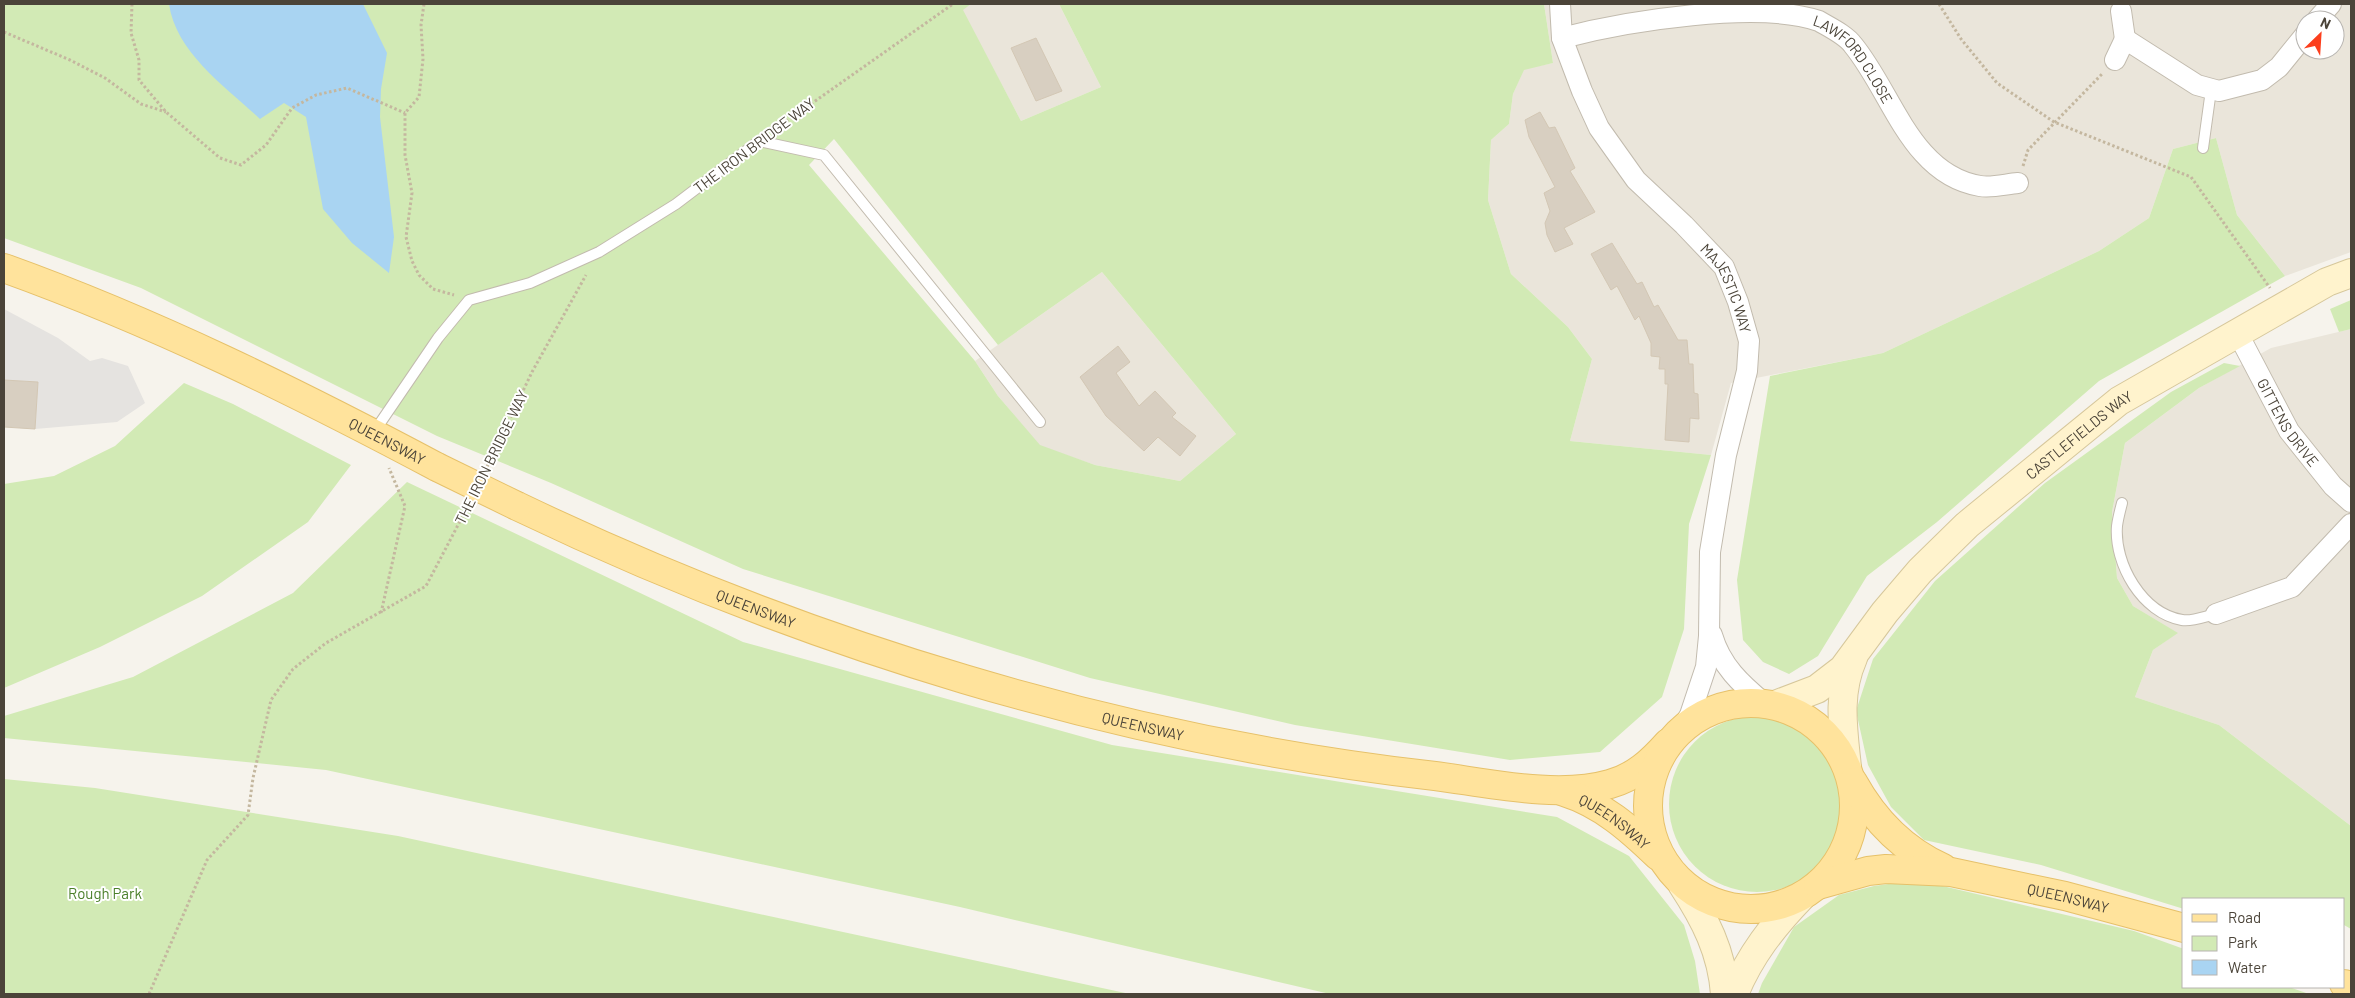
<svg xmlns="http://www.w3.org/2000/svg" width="2355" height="998" font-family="Barlow,sans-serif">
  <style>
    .residential { fill: #eae5da; fill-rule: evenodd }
    .green { fill: #d2eab5; fill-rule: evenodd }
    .parking { fill: #e5e3e0 }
    .water { fill: #a9d4f2 }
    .building { fill: #d8cfc1; stroke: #d3c7b4 }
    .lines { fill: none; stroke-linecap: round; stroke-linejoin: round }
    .service-casing { stroke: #c2bbae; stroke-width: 12 }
    .minor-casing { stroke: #c2bbae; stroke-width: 22 }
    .secondary-casing { stroke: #d6c79b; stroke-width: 30 }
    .primary-casing { stroke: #e6c16a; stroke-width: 30 }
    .path { stroke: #c4b79f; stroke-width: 3; stroke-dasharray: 2.5 2.5; stroke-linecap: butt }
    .service { stroke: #fff; stroke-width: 10 }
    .minor { stroke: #fff; stroke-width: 20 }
    .secondary { stroke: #fff3cd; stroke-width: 28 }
    .primary { stroke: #ffe39c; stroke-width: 28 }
    .primary-bridge-casing { stroke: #e6c16a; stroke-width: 30; stroke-linecap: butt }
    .primary-bridge { stroke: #ffe39c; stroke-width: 28 }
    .labels { text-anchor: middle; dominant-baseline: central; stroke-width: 4; stroke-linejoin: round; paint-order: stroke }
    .street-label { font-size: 15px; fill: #4b4439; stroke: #fff }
    .park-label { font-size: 15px; fill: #4a7f2a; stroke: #fff }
  </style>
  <rect width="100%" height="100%" fill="#f6f3ec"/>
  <g class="residential">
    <polygon points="971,4 1059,4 1101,87 1021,121 962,10"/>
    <path d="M1544 4H2351V252L2285 276 2237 215 2216 138 2173 149 2149 218 2099 251 1883 353 1731 383 1711 455 1570 441 1592 359 1568 327 1511 274 1488 200 1491 140 1509 124 1513 94 1524 69 1553 63ZM2305 20H2335V50H2305Z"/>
    <polygon points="1102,272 1236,434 1180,481 1095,465 1040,446 998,396 975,361"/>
    <polygon points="2351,329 2351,826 2219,725 2135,697 2153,650 2177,633 2133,606 2117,578 2112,512 2125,443 2199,388 2271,348"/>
  </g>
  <g class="green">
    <path d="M4 4H971L963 10 1021 121 1101 87 1059 4H1544L1553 63 1524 70 1513 94 1509 124 1491 140 1488 200 1511 274 1568 327 1592 359 1570 441 1711 455 1689 524 1684 629 1662 697 1600 752 1510 760 1295 725 1090 678 743 569 551 483 437 436 141 288 4 238ZM834 139 998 345 1102 272 1236 434 1180 481 1095 465 1040 445 998 396 975 361 809 165Z"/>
    <polygon points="2216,138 2237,215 2285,276 2099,381 1937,522 1867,576 1818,656 1789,674 1763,662 1743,640 1737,580 1770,376 1883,353 2099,251 2149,218 2173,149"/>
    <polygon points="2351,300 2351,329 2339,332 2330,309"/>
    <polygon points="2224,363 2240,366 2199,388 2125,443 2112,512 2117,578 2133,606 2178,633 2153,650 2135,697 2219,725 2351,826 2351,929 2344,925 2344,899 2184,899 2184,909 2041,865 1924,840 1891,807 1868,765 1856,711 1873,659 1935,581 2045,483 2171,392"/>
    <polygon points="184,383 233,404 351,465 308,522 202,596 100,647 4,688 4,484 54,476 115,446"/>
    <polygon points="407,482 743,642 1112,745 1557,817 1629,856 1684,925 1695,961 1700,994 1330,994 960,907 326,770 4,738 4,716 133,677 293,593"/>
    <circle cx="1757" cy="804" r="88"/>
    <polygon points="4,779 95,788 398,836 1130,994 4,994"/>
    <polygon points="1917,880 2134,931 2184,949 2184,987 2289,987 2309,994 1758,994 1762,983 1794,927 1839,895 1874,886"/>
  </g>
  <polygon class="parking" points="4,309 58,338 90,361 102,358 128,366 145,403 117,422 35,429 38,382 4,380"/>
  <path class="water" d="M169 4H363L387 53 381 89 380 117 394 237 389 273 352 243 323 209 306 117 284 103 260 119C226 87 176 53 169 4Z"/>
  <g class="building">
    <polygon points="1036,38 1062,91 1036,101 1011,48"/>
    <polygon points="1540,112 1549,128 1555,127 1575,168 1570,171 1595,212 1564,228 1573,244 1555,252 1547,235 1545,223 1550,211 1544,193 1555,187 1529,137 1525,120"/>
    <polygon points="1612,243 1637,284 1642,282 1654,307 1658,305 1678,340 1687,340 1689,364 1693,364 1694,393 1698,394 1699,419 1690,418 1689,442 1665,440 1668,384 1665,384 1665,369 1659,369 1660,357 1651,356 1651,343 1639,316 1635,320 1617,286 1611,290 1591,254"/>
    <polygon points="1118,346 1130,362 1116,373 1139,406 1155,391 1176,413 1172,417 1196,436 1180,456 1158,437 1144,451 1106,416 1080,377"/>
    <polygon points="4,380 38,382 35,429 4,427"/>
  </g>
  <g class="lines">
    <g class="service-casing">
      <g id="service">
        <polyline points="2203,148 2211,90"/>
        <polyline points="374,432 438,338 469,300 530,283 599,252 676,204 759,141 824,155 1040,422"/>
        <path d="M2122 503C2120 511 2118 518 2117 526 2114 564 2142 613 2182 620 2192 622 2206 616 2216 614"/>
      </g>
    </g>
    <g class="minor-casing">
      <g id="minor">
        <path id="s1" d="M1560 4 1562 38 1582 91 1599 128 1636 180 1684 225 1724 267 1738 302 1749 341 1747 371 1726 455 1710 552 1709 636 1706 667 1690 715 1681 730"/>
        <polyline points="2121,11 2125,39"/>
        <polyline points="2317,20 2331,4"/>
        <path id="s2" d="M1562 38C1626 21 1759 0 1819 21 1829 27 1846 35 1853 45 1892 92 1911 175 1980 186 1992 188 2006 184 2018 183"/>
        <polyline points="2115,60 2125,39 2197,85 2219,91 2262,80 2279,67 2305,35"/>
        <path id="s3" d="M2237 332 2289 431 2333 486 2351 502"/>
        <polyline points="2216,614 2292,587 2351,524"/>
        <path d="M1712 635C1721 666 1741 684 1765 704"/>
      </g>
    </g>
    <g class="secondary-casing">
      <g id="secondary">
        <path id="s4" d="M1775 705 1817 689 1843 669 1885 612 1920 571 1967 525 2119 401 2327 282 2351 273"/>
        <path d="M1847 767C1843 729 1837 694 1853 658"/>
        <path d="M1682 884C1705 919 1722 952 1725 994"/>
        <path d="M1734 994C1750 955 1773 926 1802 896"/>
      </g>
    </g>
    <g class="primary-casing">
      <g id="primary">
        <path id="s5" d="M4 268C154 322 296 392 437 467"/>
        <path id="s6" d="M517 506C805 644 1117 740 1435 776 1488 783 1558 799 1610 784 1635 777 1651 762 1668 743"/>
        <circle cx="1751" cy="806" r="103"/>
        <path d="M1853 782C1874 820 1903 850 1943 868"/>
        <path id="s7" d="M1564 792C1602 804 1630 829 1658 856"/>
        <path id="s8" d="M1818 885 1868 871 1886 869 1951 872 2065 896 2184 928"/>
        <polyline points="2344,984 2351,986"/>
      </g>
    </g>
    <g class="path">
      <polyline points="132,4 131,33 139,60 139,80 166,112 220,158 241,165 266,145 292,108 316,95 347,88 405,113"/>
      <polyline points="424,4 421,25 423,59 419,97 405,113 405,155 412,193 406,237 412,261 419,275 433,289 454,295"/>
      <polyline points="1939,4 1961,39 1997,83 2054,122 2191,177 2270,288"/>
      <polyline points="4,32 70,60 105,78 141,104 166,112"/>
      <polyline points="774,130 953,4"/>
      <polyline points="2023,166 2028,150 2103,73"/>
      <polyline points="487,467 532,372 586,275"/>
      <polyline points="381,613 405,506 389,468"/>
      <polyline points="149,994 207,860 248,815 253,778 271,700 293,669 326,643 426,586 468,506"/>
    </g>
    <use href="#service" class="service"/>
    <use href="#minor" class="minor"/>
    <use href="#secondary" class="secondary"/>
    <use href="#primary" class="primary"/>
    <g class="primary-bridge-casing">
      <polyline id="primary-bridge" points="437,467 517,506"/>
    </g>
    <use href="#primary-bridge" class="primary-bridge"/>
  </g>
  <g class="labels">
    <g class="street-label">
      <text stroke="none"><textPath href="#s2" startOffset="312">LAWFORD CLOSE</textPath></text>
      <text transform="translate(754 145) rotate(-37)">THE IRON BRIDGE WAY</text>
      <text stroke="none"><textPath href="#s1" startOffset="339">MAJESTIC WAY</textPath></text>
      <text stroke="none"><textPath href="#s3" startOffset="104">GITTENS DRIVE</textPath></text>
      <text stroke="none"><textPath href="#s4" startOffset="412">CASTLEFIELDS WAY</textPath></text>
      <text stroke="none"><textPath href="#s5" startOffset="421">QUEENSWAY</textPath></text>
      <text transform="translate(491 457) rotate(-64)">THE IRON BRIDGE WAY</text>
      <text stroke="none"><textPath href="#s6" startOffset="260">QUEENSWAY</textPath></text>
      <text stroke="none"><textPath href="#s6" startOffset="665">QUEENSWAY</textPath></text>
      <text stroke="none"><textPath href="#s7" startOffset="59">QUEENSWAY</textPath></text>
      <text stroke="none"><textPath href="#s8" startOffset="255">QUEENSWAY</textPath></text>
    </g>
    <g class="park-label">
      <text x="105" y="893">Rough Park</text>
    </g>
  </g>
  <rect width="2355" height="998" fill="none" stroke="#4b4439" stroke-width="10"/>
  <rect x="2182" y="898" width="162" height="90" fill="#ffffff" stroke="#b7b4b0"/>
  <rect x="2192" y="914" width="25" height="8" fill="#ffe39c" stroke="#b7b4b0"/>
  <text x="2228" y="923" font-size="15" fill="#4b4439">Road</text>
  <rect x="2192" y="936" width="25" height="15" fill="#d2eab5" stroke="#b7b4b0"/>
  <text x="2228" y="948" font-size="15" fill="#4b4439">Park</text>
  <rect x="2192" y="960" width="25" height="15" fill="#a9d4f2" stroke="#b7b4b0"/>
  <text x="2228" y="973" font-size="15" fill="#4b4439">Water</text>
  <g transform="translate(2320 35) rotate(25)"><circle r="24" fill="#ffffff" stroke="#b7b4b0"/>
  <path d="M0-4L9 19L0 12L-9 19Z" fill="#fc3f1d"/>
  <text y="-8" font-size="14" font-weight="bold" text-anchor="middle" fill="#4b4439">N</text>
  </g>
</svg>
